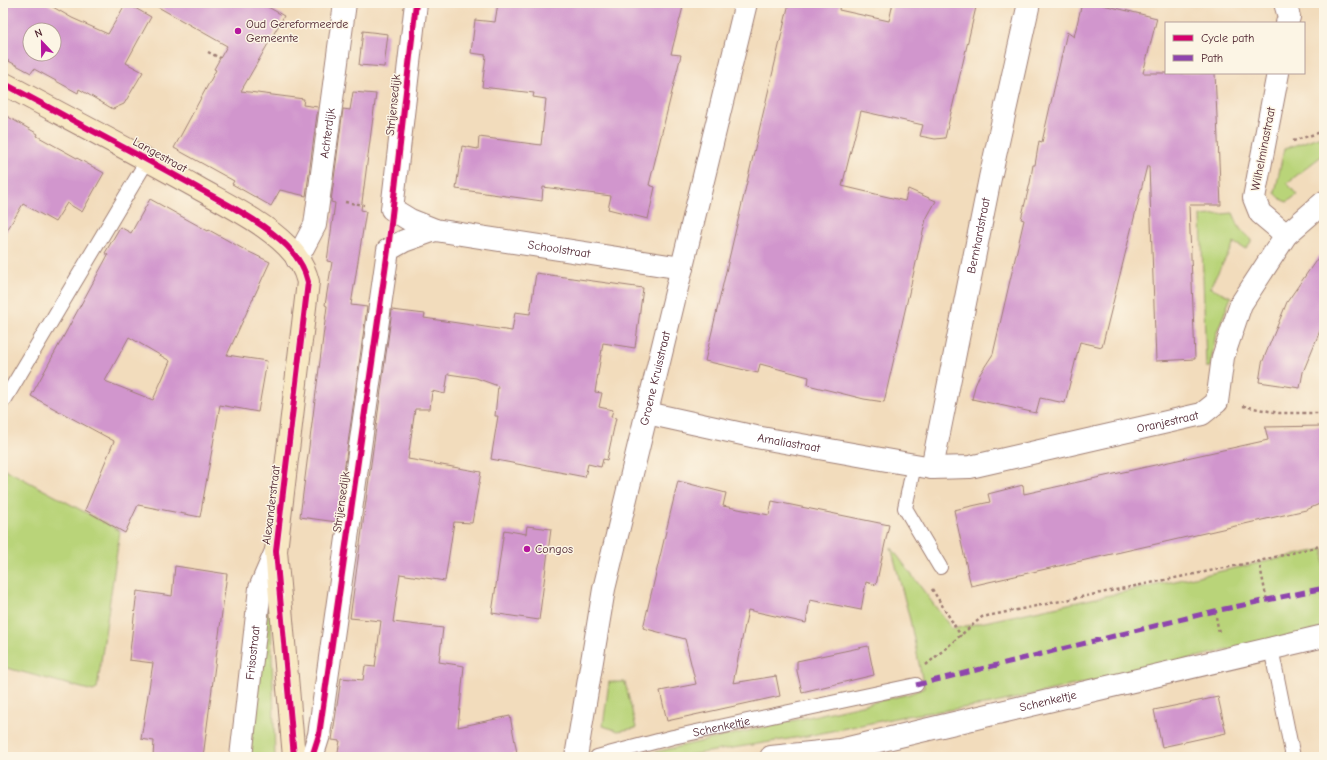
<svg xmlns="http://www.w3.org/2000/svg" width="1327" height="760" font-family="'Comic Neue',sans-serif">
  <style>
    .green { fill: #b9d479; stroke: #827a52 }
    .building { fill: #d196cd; fill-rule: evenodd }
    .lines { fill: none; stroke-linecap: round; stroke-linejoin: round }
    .lane-casing { stroke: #9e7e74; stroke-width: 16 }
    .street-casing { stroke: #9e7e74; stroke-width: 24 }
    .secondary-casing { stroke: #9e7e74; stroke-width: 24 }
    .path { stroke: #9e7e74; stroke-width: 2.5; stroke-dasharray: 3 3; stroke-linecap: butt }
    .lane { stroke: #fff; stroke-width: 14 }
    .street { stroke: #fff; stroke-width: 22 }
    .secondary { stroke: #f8e8c3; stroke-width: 22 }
    .quiet { stroke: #8e44ad; stroke-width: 5; stroke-dasharray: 10 5; stroke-linecap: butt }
    .cycleway-casing { stroke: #fcf5e5; stroke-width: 8 }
    .cycleway { stroke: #d6006c; stroke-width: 6 }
    .poi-dot { fill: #b5179e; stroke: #fcf5e5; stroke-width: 1.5 }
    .labels { text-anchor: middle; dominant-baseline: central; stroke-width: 3; stroke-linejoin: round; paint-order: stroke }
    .poi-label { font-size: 12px; fill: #4a1f2b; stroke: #fcf5e5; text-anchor: start }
    .street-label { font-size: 12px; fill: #4a1f2b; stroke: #fcf5e5 }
  </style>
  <rect width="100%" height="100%" fill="#fcf5e5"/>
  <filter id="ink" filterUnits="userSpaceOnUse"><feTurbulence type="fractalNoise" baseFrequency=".025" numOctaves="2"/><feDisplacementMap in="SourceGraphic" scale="8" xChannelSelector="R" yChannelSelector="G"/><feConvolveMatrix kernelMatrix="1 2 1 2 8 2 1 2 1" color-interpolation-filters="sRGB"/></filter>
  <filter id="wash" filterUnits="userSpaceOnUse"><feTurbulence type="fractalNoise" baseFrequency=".012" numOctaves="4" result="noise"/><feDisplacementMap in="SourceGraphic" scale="16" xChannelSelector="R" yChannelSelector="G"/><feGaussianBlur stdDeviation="0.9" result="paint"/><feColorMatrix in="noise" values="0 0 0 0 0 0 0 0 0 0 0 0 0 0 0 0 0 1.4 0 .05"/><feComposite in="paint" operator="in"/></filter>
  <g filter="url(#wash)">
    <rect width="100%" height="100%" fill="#f2dcbc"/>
    <g class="green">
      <polygon points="1324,135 1324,154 1287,183 1297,195 1287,202 1282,200 1275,193 1284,149"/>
      <polygon points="1233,213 1240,229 1252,240 1246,249 1234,243 1210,287 1231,297 1216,334 1210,367 1206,367 1201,216"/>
      <polygon points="3,468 120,531 97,689 93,691 3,667"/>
      <polygon points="891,547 952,629 1324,549 1324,628 991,704 905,716 807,736 677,757 634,757 909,694 924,688 910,620"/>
      <polygon points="270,589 275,757 249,757"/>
      <polygon points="609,682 625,682 636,728 618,731 603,726"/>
    </g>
    <g id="blocks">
      <g class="building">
        <path d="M3 3H46L72 18 108 34 126 3 151 17 126 63 143 72 124 104 113 109 79 89 78 93 34 69 31 73 3 58ZM30 30H54V54H30Z"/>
        <polygon points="151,3 261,3 284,16 241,91 304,99 303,105 318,107 306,196 280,190 271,206 232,184 234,181 174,148 216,70 214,69 227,46"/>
        <polygon points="498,3 684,3 671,54 681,55 649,185 655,187 648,219 608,209 611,196 543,187 542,201 456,189 462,146 478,149 479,137 541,145 546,99 533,97 534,93 482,87 486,55 471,53 475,20 495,22"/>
        <polygon points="789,3 840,3 839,10 889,21 893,3 977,3 945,138 935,139 920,136 923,125 861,111 842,186 905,201 908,189 936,201 926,219 884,402 864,399 808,385 809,377 760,364 758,373 705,361"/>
        <polygon points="1082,3 1095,3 1157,18 1143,73 1215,73 1221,205 1189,205 1195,359 1156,361 1149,166 1147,166 1102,347 1080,342 1065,403 1040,398 1036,413 972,399 975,386 980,374 993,354 1024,220 1021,219 1030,183 1033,165 1035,165 1039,141 1042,142 1067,32 1074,37"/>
        <polygon points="363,31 388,34 384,67 359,65"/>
        <polygon points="353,92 376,94 361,210 366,211 351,305 367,307 337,522 300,517 327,306 325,305 332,262 327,261 335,203 331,202 343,109 350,110"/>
        <polygon points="3,114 38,134 37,136 104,173 82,212 67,203 55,222 23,204 3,237"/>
        <path d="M150 199 208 231 209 230 245 250 270 262 227 355 267 361 258 412 220 405 200 517 138 505 125 533 85 510 114 441 31 396 108 255 105 253 120 227 131 233ZM129 337 170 361 153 400 105 381Z"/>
        <polygon points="1324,249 1324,321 1303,372 1300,388 1259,382 1262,363 1287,302"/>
        <polygon points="536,273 643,288 635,348 603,343 595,392 602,393 599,407 613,410 611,417 616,418 607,460 603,459 601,467 588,464 585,477 491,459 498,416 495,416 498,386 476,378 448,374 445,394 432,391 430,409 415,409 408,459 481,472 472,523 454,522 445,581 400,574 393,622 443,628 439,662 464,666 458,727 510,716 517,753 502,757 337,757 340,741 332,740 341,678 363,680 365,666 375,667 381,621 350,618 392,310 425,314 424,318 512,331 515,312 530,314"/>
        <polygon points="1324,426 1324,502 1306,510 971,586 954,510 990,502 988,494 1023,485 1024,494 1268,440 1265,427"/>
        <polygon points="678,481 726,493 723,506 769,515 772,501 889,525 876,585 866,582 861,610 810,600 806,623 748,610 733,683 776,676 780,696 667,721 660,691 696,684 685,639 643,628"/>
        <polygon points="527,526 551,529 539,620 492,613 504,530 526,534"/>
        <polygon points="175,566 227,574 203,757 153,757 154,741 141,739 153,663 129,660 137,591 172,596"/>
        <polygon points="868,646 874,675 802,692 797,671 797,661"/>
        <polygon points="1218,697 1226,733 1162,747 1154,710"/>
      </g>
    </g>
  </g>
  <g filter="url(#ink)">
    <use href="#blocks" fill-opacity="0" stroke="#9e7e74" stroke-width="1"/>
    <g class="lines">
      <g class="lane-casing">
        <g id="lane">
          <polyline points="5,399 148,159"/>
          <polyline points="914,465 905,508 940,567"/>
          <polyline points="1271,648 1293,757"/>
          <path id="s1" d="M597 757 673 737 916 685"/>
        </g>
      </g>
      <g class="street-casing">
        <g id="street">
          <path id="s2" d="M416 3 392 209 410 220 435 230 682 268"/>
          <polyline points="1285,3 1289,17 1287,23"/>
          <polyline points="1278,73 1254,198 1260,213 1286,235"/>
          <path id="s3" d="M297 259 315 225 345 3"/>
          <path id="s4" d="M647 413 756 437 932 468 970 467 1202 414 1217 402 1223 357 1241 304 1286 235 1324 202"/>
          <path id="s5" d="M932 468 990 178 1029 3"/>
          <path id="s6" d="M241 757 260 588 276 551"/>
          <polyline points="312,757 319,735 388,250 404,241 435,230"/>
          <path id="s7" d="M576 757 604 589 746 3"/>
          <path id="s8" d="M771 757 840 750 1324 636"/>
        </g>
      </g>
      <g class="secondary-casing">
        <path id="secondary" d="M3 83C68 118 134 152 198 188 228 205 263 222 287 246 297 256 305 269 308 282L276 551 294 757"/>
      </g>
      <g class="path">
        <polyline points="208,52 220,58"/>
        <polyline points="1293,141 1324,131"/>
        <polyline points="345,202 364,205"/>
        <polyline points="1243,406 1279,413 1324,413"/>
        <polyline points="1259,561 1267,601"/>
        <polyline points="932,589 961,636"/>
        <polyline points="1215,611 1219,633"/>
        <polyline points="926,665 982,617 1259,561 1324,545"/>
      </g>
      <use href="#lane" class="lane"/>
      <use href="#street" class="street"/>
      <use href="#secondary" class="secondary"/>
      <polyline class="quiet" points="916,685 1215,611 1324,588"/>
      <g class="cycleway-casing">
        <g id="cycleway">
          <path d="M3 83C68 118 134 152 198 188 228 205 263 222 287 246 297 256 305 269 308 282L276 551 294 757"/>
          <polyline points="312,757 319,735 388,250 416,3"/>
        </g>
      </g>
      <use href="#cycleway" class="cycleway"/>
    </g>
  </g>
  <g class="poi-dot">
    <circle cx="238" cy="31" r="4"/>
    <circle cx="527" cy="549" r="4"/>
  </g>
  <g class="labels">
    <g class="poi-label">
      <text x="246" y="24">Oud Gereformeerde<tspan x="246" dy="14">Gemeente</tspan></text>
      <text x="535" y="549">Congos</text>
    </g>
    <g class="street-label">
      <text transform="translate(393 105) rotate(-84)">Strijensedijk</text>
      <text stroke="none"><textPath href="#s3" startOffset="131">Achterdijk</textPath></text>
      <text transform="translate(1263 149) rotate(-79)">Wilhelminastraat</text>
      <text transform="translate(160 155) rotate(29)">Langestraat</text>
      <text stroke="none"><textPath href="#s5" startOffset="237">Bernhardstraat</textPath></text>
      <text stroke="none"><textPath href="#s2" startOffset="381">Schoolstraat</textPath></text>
      <text stroke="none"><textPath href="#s7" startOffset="387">Groene Kruisstraat</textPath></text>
      <text stroke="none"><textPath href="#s4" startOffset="531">Oranjestraat</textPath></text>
      <text stroke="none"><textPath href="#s4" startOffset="145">Amaliastraat</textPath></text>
      <text transform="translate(341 502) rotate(-82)">Strijensedijk</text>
      <text transform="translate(271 505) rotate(-83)">Alexanderstraat</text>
      <text stroke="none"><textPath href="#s6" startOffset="105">Frisostraat</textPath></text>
      <text stroke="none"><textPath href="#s8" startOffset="283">Schenkeltje</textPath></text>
      <text stroke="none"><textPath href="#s1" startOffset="128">Schenkeltje</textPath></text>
    </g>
  </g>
  <rect width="1327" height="760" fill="none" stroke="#fcf5e5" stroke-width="16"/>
  <rect x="1165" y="22" width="140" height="52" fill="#fcf5e5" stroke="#b59f9b"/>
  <rect x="1173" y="35" width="20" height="6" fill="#d6006c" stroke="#b59f9b"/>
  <text x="1201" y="42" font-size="12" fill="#4a1f2b">Cycle path</text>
  <rect x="1173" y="55" width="20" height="6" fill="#8e44ad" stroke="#b59f9b"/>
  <text x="1201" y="62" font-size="12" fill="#4a1f2b">Path</text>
  <g transform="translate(42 42) rotate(338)"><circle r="19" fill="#fcf5e5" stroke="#b59f9b"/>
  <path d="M0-3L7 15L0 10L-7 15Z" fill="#b5179e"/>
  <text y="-6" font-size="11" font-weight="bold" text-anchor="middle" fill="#4a1f2b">N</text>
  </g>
</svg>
